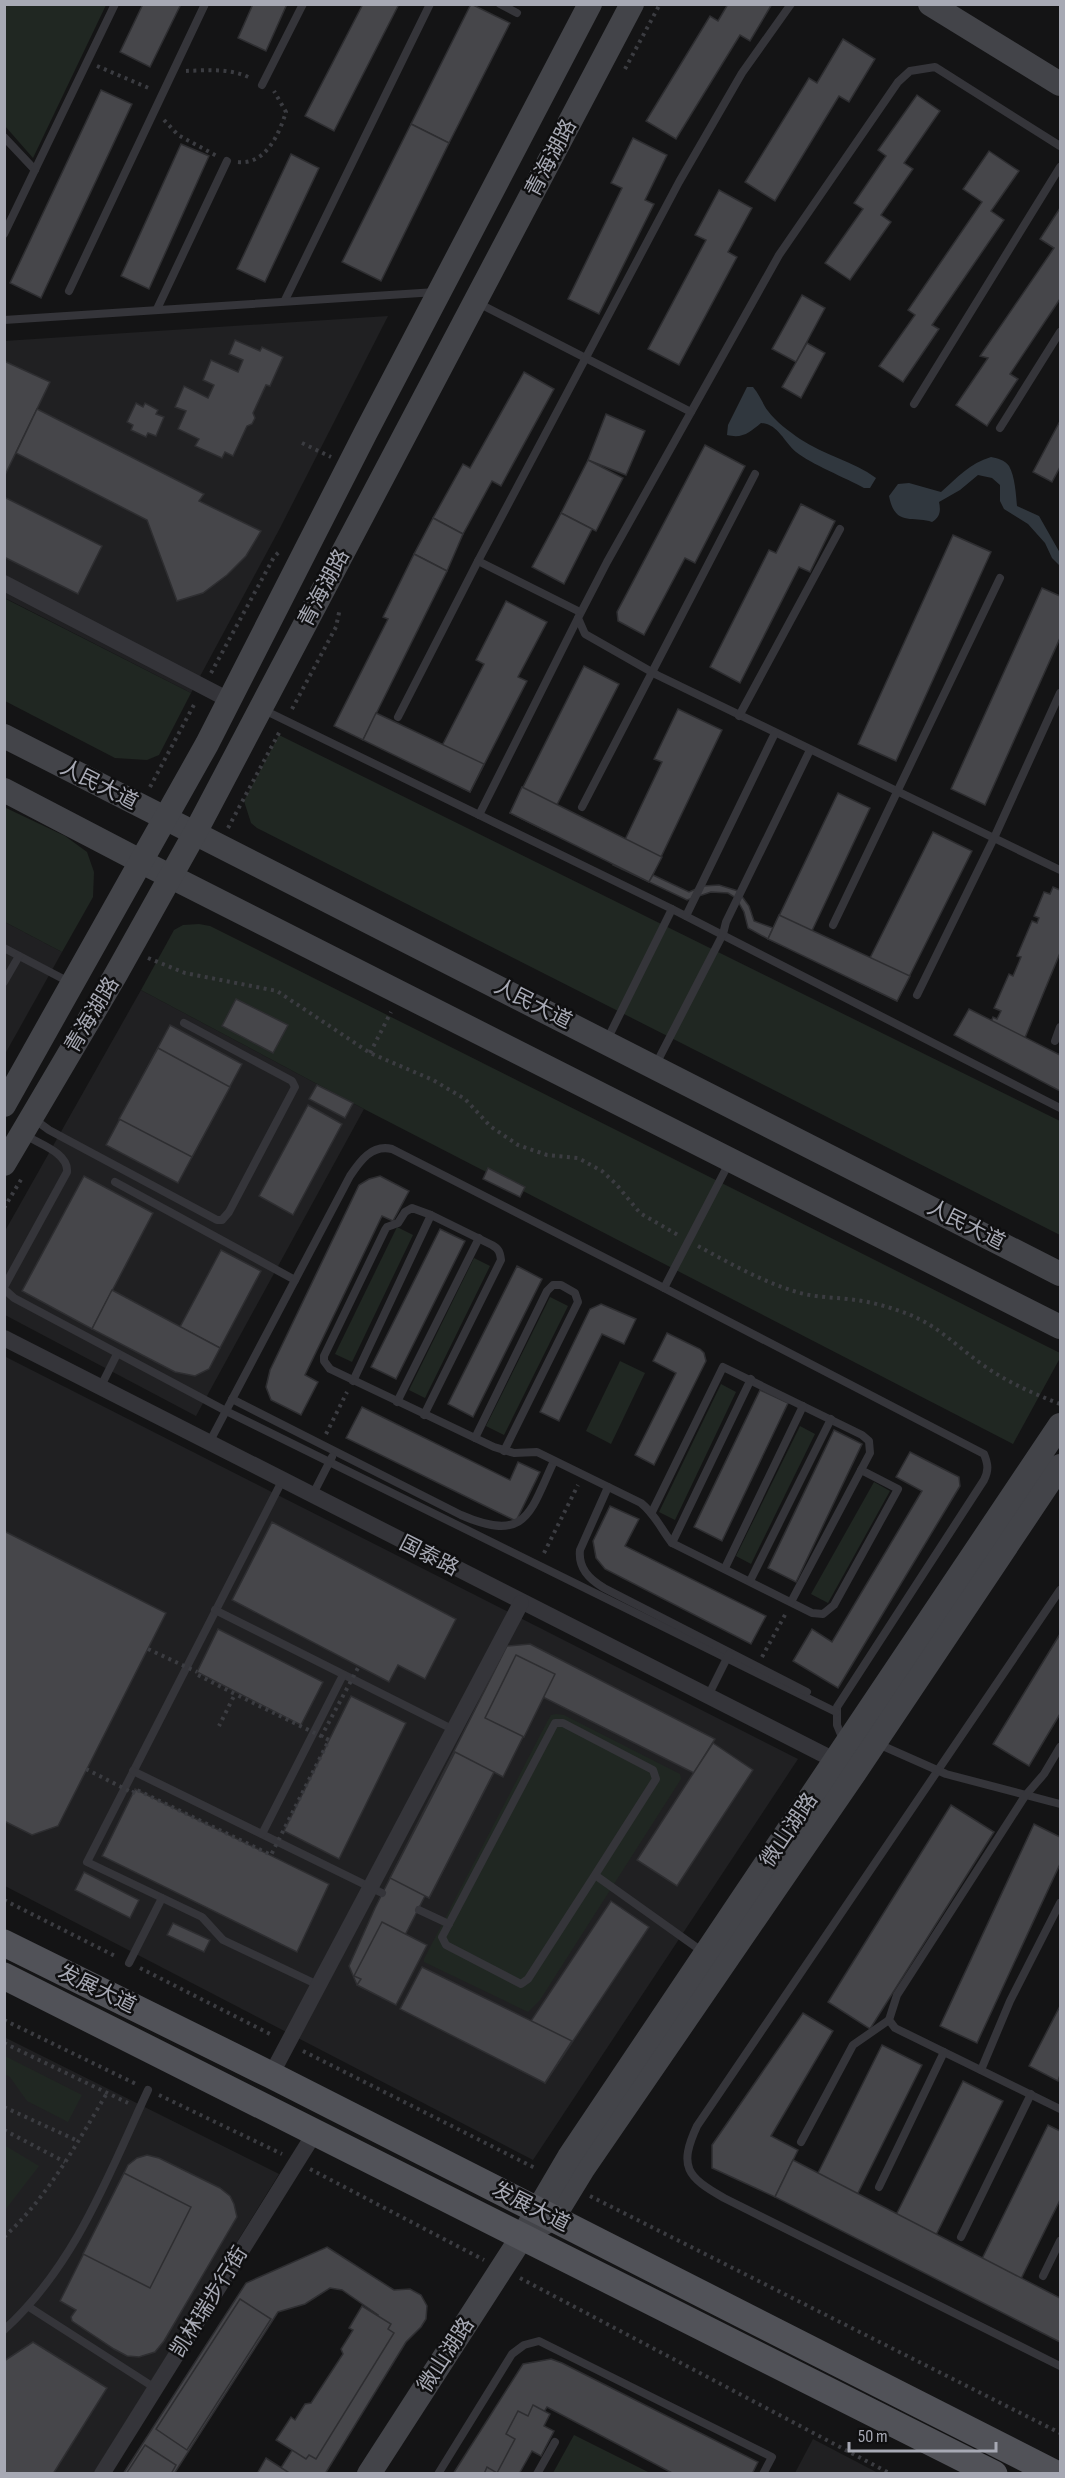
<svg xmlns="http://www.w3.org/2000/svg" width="1065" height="2478" font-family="'Sofia Sans Condensed','Noto Sans SC',sans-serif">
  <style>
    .built { fill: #202022 }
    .green { fill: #202722 }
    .water { fill: #30373e }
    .building { fill: #46464a; stroke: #2e2e31; stroke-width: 1.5 }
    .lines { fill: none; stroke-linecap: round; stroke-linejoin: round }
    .path { stroke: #3b3c41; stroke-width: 4; stroke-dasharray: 3 4.5; stroke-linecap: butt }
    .lane { stroke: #35353a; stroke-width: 8 }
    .street { stroke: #35353a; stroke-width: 16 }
    .secondary { stroke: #434449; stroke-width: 24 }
    .primary { stroke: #515258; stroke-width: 27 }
    .path-bridge { stroke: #3b3c41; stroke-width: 4; stroke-dasharray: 3 4.5; stroke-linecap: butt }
    .labels { text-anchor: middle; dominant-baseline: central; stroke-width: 5; stroke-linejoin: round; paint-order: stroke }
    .street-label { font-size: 21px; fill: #a7a9b4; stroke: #0f0f10 }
  </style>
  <rect width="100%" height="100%" fill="#141415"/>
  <g class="built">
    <polygon points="388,316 280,528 191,693 5,598 4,341"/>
    <polygon points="5,922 62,952 5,1054"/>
    <polygon points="141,990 364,1109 196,1416 5,1315 5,1231"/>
    <polygon points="4,1356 798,1759 533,2160 5,1886"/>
    <polygon points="4,2037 279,2174 94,2473 5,2473"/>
    <polygon points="813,2439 878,2473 795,2473"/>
  </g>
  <g class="green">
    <polygon points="5,4 106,5 33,158 5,126"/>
    <polygon points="4,598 191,693 159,755 147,760 115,758 5,701"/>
    <polygon points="279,735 1060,1121 1060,1235 257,828 251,823 244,801"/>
    <polygon points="4,807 65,836 87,852 94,872 93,897 62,952 5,922"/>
    <polygon points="199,924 210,926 1060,1353 1060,1358 1013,1444 364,1109 141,990 174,930 183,925"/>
    <polygon points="397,1227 413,1235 352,1362 335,1354"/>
    <polygon points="474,1258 490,1266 425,1398 409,1390"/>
    <polygon points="550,1297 568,1306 504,1435 486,1426"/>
    <polygon points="620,1361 645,1373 611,1444 586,1431"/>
    <polygon points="721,1384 736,1392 675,1520 659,1512"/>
    <polygon points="800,1426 815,1434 751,1564 736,1556"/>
    <polygon points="874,1482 890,1491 828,1603 811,1594"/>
    <polygon points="556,1714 564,1715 680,1774 681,1779 540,2000 528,2012 424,1962 424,1959 547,1722 551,1715"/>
    <polygon points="5,2056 82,2095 68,2122 27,2101 10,2077 5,2074"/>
    <polygon points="4,2145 39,2166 5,2210 4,2210"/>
    <polygon points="574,2435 650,2473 553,2473"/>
  </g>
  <g class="water">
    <path d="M747 387H753C760 395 762 403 768 411 775 421 790 432 800 439 824 455 853 461 876 478L870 488H864C846 478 811 464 796 452 784 442 778 424 761 423 750 432 743 439 727 435L728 425Z"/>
    <path d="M991 457C997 458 1005 460 1009 466 1015 476 1016 495 1017 506L1039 516 1060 553V566L1052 558 1045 543 1028 524 1004 509 1000 501V485L992 478 978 475 960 490 939 502C941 511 940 517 932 522 914 515 895 528 889 496L898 484 909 483 941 492C957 478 970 463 991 457Z"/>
  </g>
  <g class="building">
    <polygon points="143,4 181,4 150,67 120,52"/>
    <polygon points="253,4 287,4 266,51 238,38"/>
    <polygon points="363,4 399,4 334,131 305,116"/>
    <polygon points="471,4 510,23 449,143 411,124"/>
    <polygon points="728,4 772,4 750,41 740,35 676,139 646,121 710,16 718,21"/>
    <polygon points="843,39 875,59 849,102 839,96 775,201 745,182 809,78 817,83"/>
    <polygon points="101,90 132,104 41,298 10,283"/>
    <polygon points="917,95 940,111 904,163 913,169 881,215 891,222 850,280 825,263 863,209 854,203 886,156 878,150"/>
    <polygon points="411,124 449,143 381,281 342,262"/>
    <polygon points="633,138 667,155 645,200 654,204 599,314 568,299 622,188 611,183"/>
    <polygon points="181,144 209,156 149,289 121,276"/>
    <polygon points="989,151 1019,171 991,211 1004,220 932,325 939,329 903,382 879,366 915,315 908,310 982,202 963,189"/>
    <polygon points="291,154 319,168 265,282 237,269"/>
    <polygon points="719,190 752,208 728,252 737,257 679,365 648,349 706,240 695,235"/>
    <polygon points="1060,208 1060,299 1010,374 1018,379 987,426 956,405 988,358 980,356 1054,248 1040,239"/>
    <polygon points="802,295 825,308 796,362 772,349"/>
    <polygon points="235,340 260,351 262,347 283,357 270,386 266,385 253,413 255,418 252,424 247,426 233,456 225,452 222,458 195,446 199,439 178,429 186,411 175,407 184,386 208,398 214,385 203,380 211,360 238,372 243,360 229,354"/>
    <polygon points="807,343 825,353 801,398 782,387"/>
    <polygon points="4,361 50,382 5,475 4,474"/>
    <polygon points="524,372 554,389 501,486 492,481 463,534 433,518 463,464 470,468"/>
    <polygon points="136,403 143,407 145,403 158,410 156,414 164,417 156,436 148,433 146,437 131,430 133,425 127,422"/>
    <polygon points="37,409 204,494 199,501 261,531 246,556 227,575 203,593 177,601 147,520 16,453"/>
    <polygon points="606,414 645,431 626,475 588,460"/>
    <polygon points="1060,421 1060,467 1052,482 1033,472"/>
    <polygon points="705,445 745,466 695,563 685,558 644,635 618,621 617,612"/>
    <polygon points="588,460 623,478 596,531 561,513"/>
    <polygon points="4,497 102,546 78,594 4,557"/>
    <polygon points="801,504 835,521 810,572 799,567 740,683 710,667 769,550 776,553"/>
    <polygon points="561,513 592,529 564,584 532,567"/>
    <polygon points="433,518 463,534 447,571 414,554"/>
    <polygon points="953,535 991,552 896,761 858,744"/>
    <polygon points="414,554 447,571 363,740 334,726 388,619 383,617"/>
    <polygon points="1042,588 1060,596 1060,638 985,805 951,789"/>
    <polygon points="506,601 547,622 518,677 527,681 470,792 429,771 484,664 476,660"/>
    <polygon points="584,666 619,684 544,830 510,813"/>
    <polygon points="678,709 722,730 649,882 613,865 662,762 654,759"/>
    <polygon points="376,713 484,764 470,792 363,740"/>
    <polygon points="522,787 662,857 649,882 510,813"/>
    <polygon points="838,793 870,808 801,954 768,939"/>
    <polygon points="933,832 972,851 897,1001 858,982"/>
    <polygon points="653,875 689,892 703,886 719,885 738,891 749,906 754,921 773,928 768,939 748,928 744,912 736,898 728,893 711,892 687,900 649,882"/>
    <polygon points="1053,887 1060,890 1060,953 1015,1062 985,1049 987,1044 983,1042 993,1017 997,1019 1001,1011 994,1008 1009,974 1013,976 1021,957 1017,956 1032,921 1037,923 1039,918 1034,916 1044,892 1050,894"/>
    <polygon points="779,915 910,976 897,1001 768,939"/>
    <polygon points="236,999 288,1025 273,1053 222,1026"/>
    <polygon points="969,1009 1060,1055 1060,1091 954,1035"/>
    <polygon points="170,1025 242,1064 178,1183 106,1145"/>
    <polygon points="158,1048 230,1087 192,1157 119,1119"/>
    <polygon points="317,1085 353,1103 345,1118 309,1099"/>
    <polygon points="308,1105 342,1124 293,1215 259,1196"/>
    <polygon points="488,1168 525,1187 520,1197 483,1179"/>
    <polygon points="84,1176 153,1213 92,1329 22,1291"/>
    <polygon points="380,1176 409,1191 393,1221 382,1216 305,1375 318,1382 301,1415 271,1400 266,1387 270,1370 359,1185 369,1179"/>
    <polygon points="440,1229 465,1241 396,1379 371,1367"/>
    <polygon points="221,1250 261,1271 220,1348 180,1327"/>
    <polygon points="517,1266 542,1279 473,1417 448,1404"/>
    <polygon points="112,1290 220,1348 209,1369 195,1376 175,1372 92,1329"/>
    <polygon points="601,1304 636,1319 624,1344 602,1334 559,1421 540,1412 590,1309"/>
    <polygon points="667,1333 700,1349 704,1353 706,1361 654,1465 635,1455 676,1373 653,1361"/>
    <polygon points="760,1390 788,1403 722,1541 694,1527"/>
    <polygon points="362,1407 510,1480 518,1462 540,1472 516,1521 346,1438"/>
    <polygon points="834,1430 862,1444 796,1582 768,1568"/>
    <polygon points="910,1452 959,1477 960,1486 838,1688 793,1661 812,1629 832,1642 922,1491 896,1477"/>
    <polygon points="610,1506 639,1519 625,1546 766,1616 751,1644 605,1569 596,1558 593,1541"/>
    <polygon points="272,1522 456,1619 425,1679 398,1665 389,1682 232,1600"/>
    <polygon points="4,1531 166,1613 58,1826 32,1835 4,1821"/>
    <polygon points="218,1629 323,1682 301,1725 197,1672"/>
    <polygon points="1060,1634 1060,1714 1029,1766 993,1744"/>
    <polygon points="530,1644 715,1739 694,1773 543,1697 503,1777 494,1772 429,1898 425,1896 375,1994 357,1985 349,1966 375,1908 507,1646"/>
    <polygon points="516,1655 555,1674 524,1737 485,1718"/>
    <polygon points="351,1696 406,1723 339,1859 284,1831"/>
    <polygon points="713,1743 753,1770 677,1886 637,1860"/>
    <polygon points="455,1752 494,1772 429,1898 390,1878"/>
    <polygon points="135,1789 329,1884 297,1952 102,1856"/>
    <polygon points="951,1805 994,1832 870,2029 828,2002"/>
    <polygon points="1034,1824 1060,1837 1060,1864 977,2043 940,2026"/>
    <polygon points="84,1872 139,1900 130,1918 75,1890"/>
    <polygon points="611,1901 649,1927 545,2083 507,2057"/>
    <polygon points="382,1922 427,1945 396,2005 357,1985 361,1979 354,1976"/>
    <polygon points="173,1923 210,1940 204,1952 167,1935"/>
    <polygon points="422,1967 572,2041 545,2083 400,2009"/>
    <polygon points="1060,2006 1060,2075 1058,2081 1029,2066"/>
    <polygon points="803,2013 833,2031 771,2136 798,2150 775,2197 712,2168 712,2145"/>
    <polygon points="882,2045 922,2065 848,2213 808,2193"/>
    <polygon points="963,2081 1003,2101 929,2249 889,2229"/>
    <polygon points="1048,2125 1060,2131 1060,2200 1014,2293 975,2273"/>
    <polygon points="147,2155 159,2158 220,2188 230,2196 234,2204 237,2217 164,2341 155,2352 139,2357 127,2356 114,2349 72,2321 71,2317 76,2310 60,2301 128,2165 137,2158"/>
    <polygon points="793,2160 1060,2298 1060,2342 775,2197"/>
    <polygon points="124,2173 191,2207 150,2288 83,2254"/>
    <polygon points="327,2247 394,2290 410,2289 421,2295 427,2306 426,2319 421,2327 406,2342 325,2474 277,2474 378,2315 342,2290 330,2288 305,2304 278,2312 174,2474 123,2474 246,2283"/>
    <polygon points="240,2299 271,2319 187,2450 156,2429"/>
    <polygon points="362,2306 391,2324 388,2329 394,2333 316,2459 309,2455 306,2459 276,2440 291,2417 295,2420 305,2404 311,2403 343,2354 341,2349 353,2330 349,2328"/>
    <polygon points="33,2342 107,2388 53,2474 4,2474 4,2361"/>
    <polygon points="551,2359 562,2363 758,2462 752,2474 674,2474 547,2407 506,2474 453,2474 523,2364"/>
    <polygon points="533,2405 550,2414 544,2426 554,2431 541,2456 532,2451 519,2474 484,2474 487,2467 497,2473 515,2439 506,2434 518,2411 528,2416"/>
    <polygon points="145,2445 176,2465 171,2474 126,2474"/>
    <polygon points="266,2458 291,2474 257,2474"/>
  </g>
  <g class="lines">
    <g class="path">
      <polyline points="97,66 151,89"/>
      <polyline points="625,69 660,4"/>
      <path d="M186 71C207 70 233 68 252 79"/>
      <polyline points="164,120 178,135 217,156"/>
      <path d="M238 162C266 165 279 134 286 112L274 91"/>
      <polyline points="302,443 331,457"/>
      <polyline points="211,673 274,557 279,552"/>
      <polyline points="292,709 336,627 340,608"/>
      <polyline points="150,787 196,701"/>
      <polyline points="228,828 280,731"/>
      <polyline points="148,958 185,973 277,991 370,1053 433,1080 465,1099 490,1126 518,1145 547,1155 578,1158 602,1171 616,1184 640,1213 678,1235"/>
      <polyline points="370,1053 391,1012"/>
      <polyline points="4,1208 22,1178"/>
      <path d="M698 1246C729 1263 763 1282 797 1292 816 1298 836 1297 855 1300 873 1302 892 1308 908 1314 940 1327 956 1346 983 1365 1007 1382 1032 1393 1060 1404"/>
      <polyline points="326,1434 347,1392"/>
      <polyline points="544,1553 578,1485"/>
      <polyline points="762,1657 786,1613"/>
      <polyline points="198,1675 235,1694 219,1726"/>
      <polyline points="4,1900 117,1957"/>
      <polyline points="140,1968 272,2035"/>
      <polyline points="4,2020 136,2084"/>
      <polyline points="4,2043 128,2103"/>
      <polyline points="303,2051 537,2169"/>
      <polyline points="159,2095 282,2154"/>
      <polyline points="4,2107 78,2141"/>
      <polyline points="4,2130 65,2162"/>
      <polyline points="310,2169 484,2260"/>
      <polyline points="590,2196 1060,2433"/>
      <path d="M4 2237C48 2197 77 2143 107 2093"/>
      <polyline points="520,2278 891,2474"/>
    </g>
    <g class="lane">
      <polyline points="500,4 517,13"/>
      <polyline points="262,85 303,4"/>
      <polyline points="4,137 35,170"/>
      <polyline points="1060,146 935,67 910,71 898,82 779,255 607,562 578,618 585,634 657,675 1060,870"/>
      <polyline points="4,234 115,4"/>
      <polyline points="69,291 205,4"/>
      <polyline points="285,300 430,4"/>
      <polyline points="478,303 691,412"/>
      <polyline points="157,309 227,161"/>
      <polyline points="4,320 436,292"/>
      <polyline points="914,404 1060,167"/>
      <polyline points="1000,428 1060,332"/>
      <polyline points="478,561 580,612"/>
      <polyline points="264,710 672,909 1060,1108"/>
      <polyline points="739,716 840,529"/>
      <polyline points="398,717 478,561 679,182 742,73 791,4"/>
      <polyline points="582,807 755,474"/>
      <polyline points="479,815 578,618"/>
      <polyline points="686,916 775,733"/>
      <polyline points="833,925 1000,578"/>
      <polyline points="4,948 71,983"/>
      <polyline points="4,982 19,956"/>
      <polyline points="917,995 994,838 1060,693"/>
      <polyline points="607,1040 672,909"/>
      <polyline points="1055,1041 1060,1027"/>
      <polyline points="655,1066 723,934 726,922 810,750"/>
      <polyline points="34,1119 49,1130 217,1220 222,1220 229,1212 295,1087 292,1081 184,1023"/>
      <path d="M729 1163 664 1288 984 1454C988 1464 989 1470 984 1480L837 1707V1725L844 1742"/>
      <polyline points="115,1182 295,1280"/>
      <path d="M4 1287 67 1172C69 1153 39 1144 25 1135"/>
      <polyline points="4,1289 14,1298 226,1411 836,1712"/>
      <polyline points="353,1381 431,1215"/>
      <polyline points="100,1388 117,1354"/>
      <path d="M232 1399 461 1515C527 1544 530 1512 554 1461"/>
      <polyline points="397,1402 479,1238"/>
      <path d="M424 1415 501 1260C500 1252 499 1249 492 1245L431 1215 412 1208 405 1212 398 1223 387 1227 385 1230 324 1356V1361L330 1369 494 1447 514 1453 537 1452 641 1503C655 1514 661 1529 672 1543L812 1613 823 1614 834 1605 898 1489 861 1470"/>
      <polyline points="475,1438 547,1291 553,1285 561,1285 575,1293 578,1302 504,1451"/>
      <path d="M209 1443 350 1176C360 1161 372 1144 392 1149L664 1288"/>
      <polyline points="282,1481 87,1862 202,1917 223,1940 318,1985"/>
      <path d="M608 1487 580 1550C578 1568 589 1579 604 1588L807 1692"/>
      <polyline points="312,1496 332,1457"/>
      <polyline points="652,1512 723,1367 862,1435 869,1441 870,1453 791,1602"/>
      <polyline points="672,1543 751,1379"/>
      <polyline points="725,1568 803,1406"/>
      <polyline points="750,1581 831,1419"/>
      <path d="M1060 1590 697 2126C678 2167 687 2177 724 2198L1060 2366"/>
      <polyline points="215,1610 454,1730"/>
      <polyline points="708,1696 729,1654"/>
      <polyline points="876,1743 946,1774 1060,1804"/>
      <polyline points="1060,1747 1044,1774 1025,1796 897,1995 889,2020 895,2028 1060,2109"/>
      <polyline points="133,1771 382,1893"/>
      <polyline points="262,1834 343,1675"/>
      <polyline points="595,1875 528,1979 521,1984 446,1945 442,1937 555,1723 563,1723 653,1770 656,1779 595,1875 703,1952"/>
      <polyline points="419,1910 449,1924"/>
      <polyline points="129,1963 162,1898"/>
      <polyline points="981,2070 1010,2001 1060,1903"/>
      <polyline points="801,2142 853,2045 889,2020"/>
      <polyline points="879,2187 944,2052"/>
      <polyline points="961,2237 1031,2094"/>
      <polyline points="1043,2276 1060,2241"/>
      <polyline points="29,2307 155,2388"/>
      <path d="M4 2330C75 2266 109 2174 148 2090"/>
      <polyline points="438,2474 512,2354 524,2345 539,2341 772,2457 763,2474"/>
      <polyline points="537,2474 555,2442"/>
    </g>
    <g class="street">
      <polyline points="4,583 229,700"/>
      <polyline points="4,1338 844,1765"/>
      <polyline points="271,2075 521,1603"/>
      <polyline points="102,2474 316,2131"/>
    </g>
    <g class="secondary">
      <polyline points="930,4 1060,84"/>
      <polyline points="4,736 1060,1274"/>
      <polyline points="4,790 142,862 1060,1327"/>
      <polyline points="4,1105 207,744 366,432 590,4"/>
      <polyline points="4,1164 115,976 195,833 632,4"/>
      <polyline points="537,2227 553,2218 583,2169 856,1771 1060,1466"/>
      <polyline points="369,2474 522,2237 569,2157 1060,1425"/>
    </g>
    <g class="primary">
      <polyline points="4,1943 271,2075 1056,2474"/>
      <polyline points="4,1976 994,2474"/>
    </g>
    <g class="path-bridge">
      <polyline points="148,1649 197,1672"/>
      <polyline points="321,1737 359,1666"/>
      <polyline points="86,1769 133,1793 135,1789 271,1855 329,1740 235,1694"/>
    </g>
  </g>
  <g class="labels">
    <g class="street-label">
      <text transform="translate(551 158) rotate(-62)">青海湖路</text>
      <text transform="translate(324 588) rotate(-62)">青海湖路</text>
      <text transform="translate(99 785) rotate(27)">人民大道</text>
      <text transform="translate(533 1004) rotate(27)">人民大道</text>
      <text transform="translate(92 1015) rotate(-59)">青海湖路</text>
      <text transform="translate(966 1225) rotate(27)">人民大道</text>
      <text transform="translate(429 1556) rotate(27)">国泰路</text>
      <text transform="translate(789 1830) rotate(-56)">微山湖路</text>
      <text transform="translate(97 1989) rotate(26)">发展大道</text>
      <text transform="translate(531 2207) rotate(27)">发展大道</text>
      <text transform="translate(209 2302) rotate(-58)">凯林瑞步行街</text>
      <text transform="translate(446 2355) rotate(-57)">微山湖路</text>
    </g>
  </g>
  <rect width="1065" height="2478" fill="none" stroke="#a7a9b4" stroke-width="12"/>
  <path d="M849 2442v9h147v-9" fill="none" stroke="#a7a9b4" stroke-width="3"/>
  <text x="858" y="2442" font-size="18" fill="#a7a9b4" stroke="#0f0f10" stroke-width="4.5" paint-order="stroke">50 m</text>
</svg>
